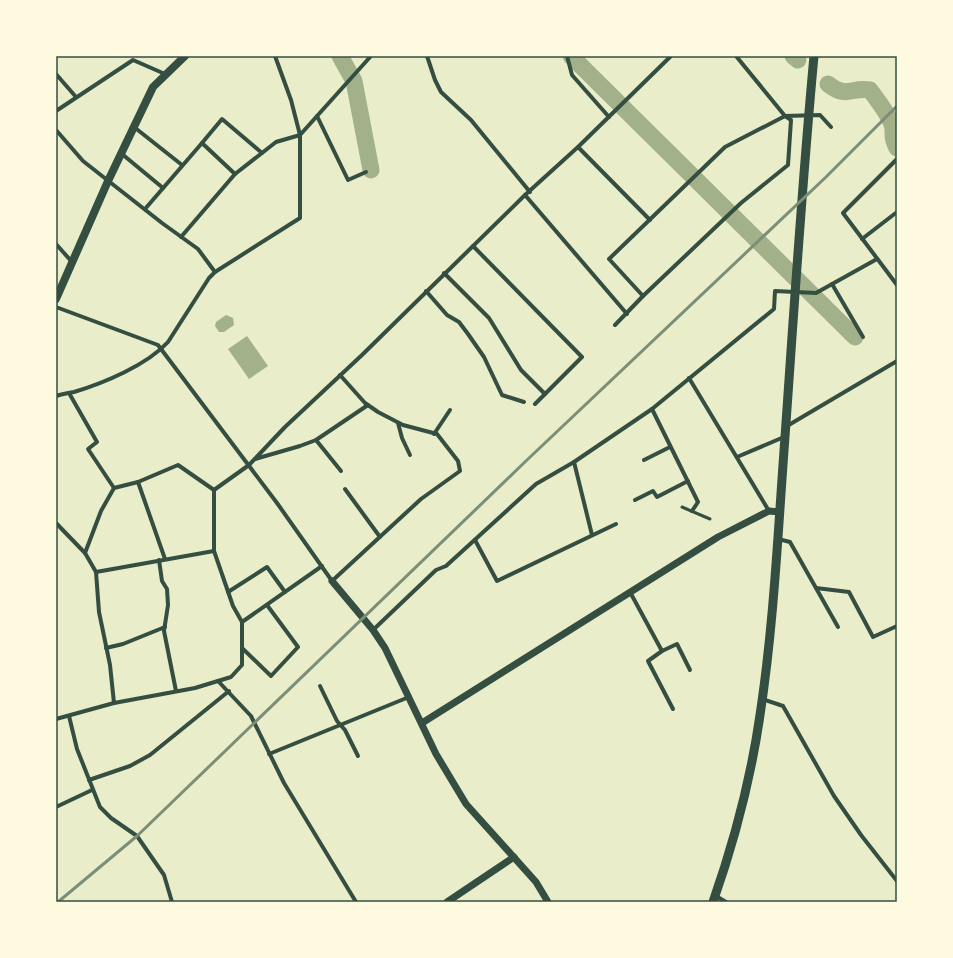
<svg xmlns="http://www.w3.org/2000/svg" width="953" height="958" font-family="Roboto,sans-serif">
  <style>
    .water { fill: #a3b18a }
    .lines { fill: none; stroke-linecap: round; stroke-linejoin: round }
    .river { stroke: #a3b18a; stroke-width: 17 }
    .service { stroke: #344e41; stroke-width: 3 }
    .minor { stroke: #344e41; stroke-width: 4 }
    .tertiary { stroke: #344e41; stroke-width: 7 }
    .secondary { stroke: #344e41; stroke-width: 8 }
    .primary { stroke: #344e41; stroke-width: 9 }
    .rail { stroke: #7c8e77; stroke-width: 3 }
    .neatline { fill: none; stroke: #344e41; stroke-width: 1.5 }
  </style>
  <rect width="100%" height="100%" fill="#e9edc9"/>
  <g class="water">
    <polygon points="226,315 233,318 234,325 224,332 219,332 215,326 216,322"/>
    <polygon points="247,336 268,366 249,379 228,349"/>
  </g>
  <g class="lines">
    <g class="river">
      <polyline points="340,56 354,81 371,170"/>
      <polyline points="571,56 855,337"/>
      <polyline points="793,56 798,60"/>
      <path d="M828 84C847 99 850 87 870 90 878 101 887 112 892 124 895 134 890 136 897 148"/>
    </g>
    <polyline class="service" points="682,507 710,519"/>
    <g class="minor">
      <polyline points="427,56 435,80 441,92 471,120 530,192"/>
      <polyline points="567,56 572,75 609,117"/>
      <polyline points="56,74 76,97"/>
      <polyline points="56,111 133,60 165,74"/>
      <polyline points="317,116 348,180 366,172"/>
      <polyline points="134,127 182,165"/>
      <polyline points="56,130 83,161 162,223 198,249 215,272"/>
      <polyline points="202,143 222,119 262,153"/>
      <polyline points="578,147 650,220"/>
      <polyline points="122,154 163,188"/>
      <polyline points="897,159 843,213 897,285"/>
      <polyline points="525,195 627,314"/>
      <polyline points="145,209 202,143 235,174 276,142 300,135 371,56"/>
      <polyline points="181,237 235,174"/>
      <polyline points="862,239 897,212"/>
      <polyline points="56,244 72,262"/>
      <polyline points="473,246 582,357 535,404"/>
      <polyline points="444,273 489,318 521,370 545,394"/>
      <polyline points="832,284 863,337"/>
      <polyline points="426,291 447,315 459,322 468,334 484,357 502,395 524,402"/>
      <polyline points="643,296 741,203 788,165 791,120 785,116 736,56"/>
      <polyline points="56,307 158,345 277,503 332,581 421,499 460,471 458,461 437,434 403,425 378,412 365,403 340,375"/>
      <polyline points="615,325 643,296 609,259 725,147 785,116 820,115 831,127"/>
      <polyline points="689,378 769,511"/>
      <polyline points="69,393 97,442 88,449 114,488"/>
      <path d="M56 396C62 394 68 393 74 392 104 383 147 365 168 342L209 278 215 272 300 218V135L291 100 275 56"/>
      <polyline points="652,409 698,502 692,511"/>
      <polyline points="398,423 402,438 410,455"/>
      <polyline points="787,426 897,361"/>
      <polyline points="434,434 450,410"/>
      <polyline points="316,440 341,471"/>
      <polyline points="737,457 784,437"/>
      <polyline points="255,459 300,446 316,440 368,405"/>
      <polyline points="644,460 670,447"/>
      <polyline points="574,462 592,535"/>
      <polyline points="138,482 165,559"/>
      <polyline points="345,489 380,537"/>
      <polyline points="214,490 249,465 285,427 362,355 525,195 578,147 671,56"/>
      <polyline points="635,500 653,491 657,497 688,481"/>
      <polyline points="56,523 85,553 96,572 99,612 110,665 114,703"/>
      <polyline points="778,539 790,542 838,627"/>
      <polyline points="475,540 497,581 616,524"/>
      <polyline points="85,553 101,511 114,488 138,482 178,465 214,490"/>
      <polyline points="159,560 162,581 167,589 168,605 164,631 176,691"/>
      <polyline points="96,572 214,551"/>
      <polyline points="816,588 849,592 873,637 897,626"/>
      <polyline points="228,592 267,567 285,592"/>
      <polyline points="630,592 662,651"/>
      <polyline points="242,622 322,566"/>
      <polyline points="373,630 436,570 446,566 536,484 574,462 652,409 774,309 775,291 816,293 877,259"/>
      <polyline points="106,648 123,644 165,627"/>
      <polyline points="242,648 271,676 298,647 267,605"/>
      <polyline points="218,681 251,716 284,783 356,902"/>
      <polyline points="320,686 337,721 345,730 358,756"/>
      <polyline points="762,699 783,706 834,796 861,835 897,881"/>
      <polyline points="673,709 648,661 662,651 677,644 690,670"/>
      <polyline points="69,716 77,749 100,807 111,818 137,836 164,875 172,902"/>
      <polyline points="56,719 114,703 195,688 231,677 242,665 242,622 233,606 214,551 214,490"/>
      <polyline points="269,754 409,697"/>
      <polyline points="89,780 130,766 150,755 229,691"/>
      <polyline points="56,807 92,790"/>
      <polyline points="716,896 726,902"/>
    </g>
    <g class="tertiary">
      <polyline points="332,581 373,630 385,648 436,754 466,804 536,882 548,902"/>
      <polyline points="422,723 718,537 769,511 780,512"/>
      <polyline points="447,902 514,857"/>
    </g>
    <polyline class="secondary" points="56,299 108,181 153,87 185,56"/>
    <path class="primary" d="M713 902C734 842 751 778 760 715 774 623 778 530 785 437 794 310 802 183 814 56"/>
    <polyline class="rail" points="58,902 137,836 527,460 826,177 897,106"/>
  </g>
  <rect width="953" height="958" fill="none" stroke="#fefae0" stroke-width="114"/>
  <rect x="57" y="57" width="839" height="844" class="neatline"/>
</svg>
